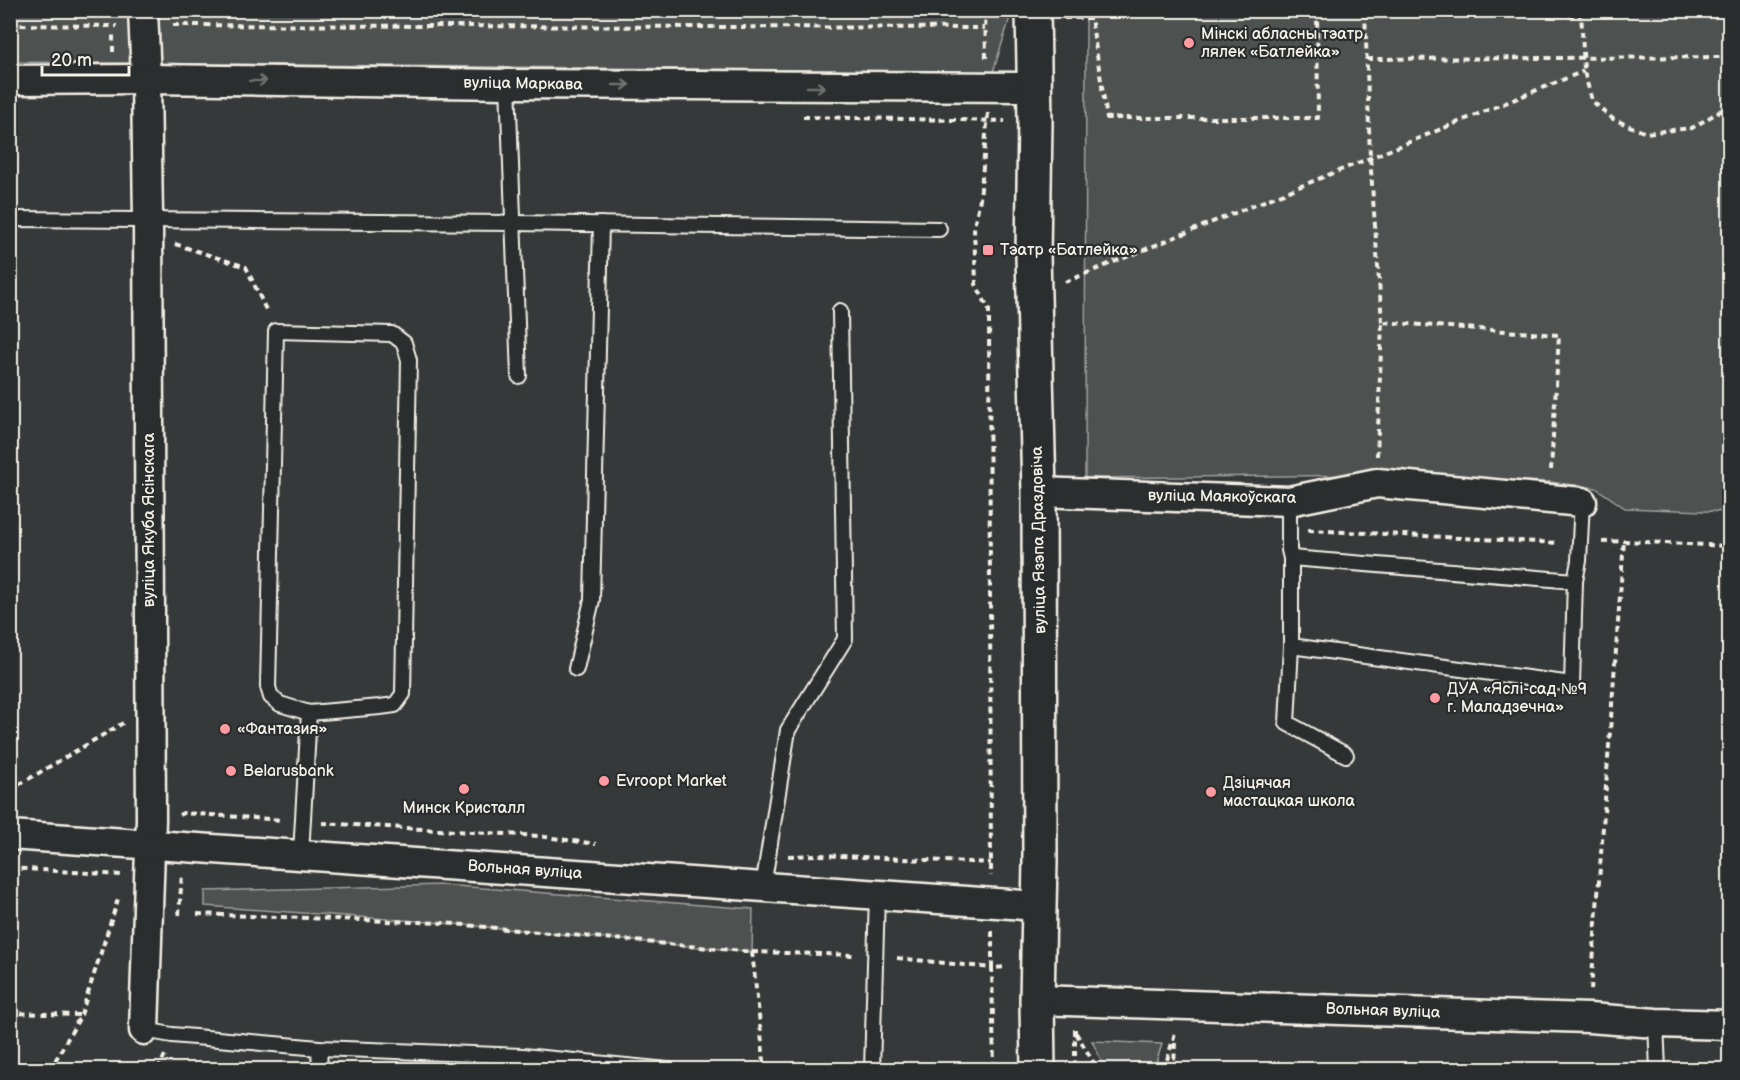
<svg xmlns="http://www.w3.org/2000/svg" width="1740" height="1080" font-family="'Balsamiq Sans',sans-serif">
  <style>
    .green { fill: #4e514f; stroke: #a1a19c; stroke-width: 1.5 }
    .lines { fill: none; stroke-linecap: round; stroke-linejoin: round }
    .lane-casing { stroke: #f4f1e8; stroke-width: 18 }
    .street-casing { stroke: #f4f1e8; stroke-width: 33 }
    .secondary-casing { stroke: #f4f1e8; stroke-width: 38 }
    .path { stroke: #f4f1e8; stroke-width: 4; stroke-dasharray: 6 4.5; stroke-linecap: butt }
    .lane { stroke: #2a2d2e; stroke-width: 14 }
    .street { stroke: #2a2d2e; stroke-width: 28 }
    .secondary { stroke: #2a2d2e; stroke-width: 33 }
    .oneway { stroke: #71726f }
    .poi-dot { fill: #ff9aa2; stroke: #2a2d2e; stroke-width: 2 }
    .labels { text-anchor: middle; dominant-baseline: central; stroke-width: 4.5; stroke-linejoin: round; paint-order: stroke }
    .poi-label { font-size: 16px; fill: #f4f1e8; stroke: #2a2d2e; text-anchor: start }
    .street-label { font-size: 16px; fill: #f4f1e8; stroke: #2a2d2e }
  </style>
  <rect width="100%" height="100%" fill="#363939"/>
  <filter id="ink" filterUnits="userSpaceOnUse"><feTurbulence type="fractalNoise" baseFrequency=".0167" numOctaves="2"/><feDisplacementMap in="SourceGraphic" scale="12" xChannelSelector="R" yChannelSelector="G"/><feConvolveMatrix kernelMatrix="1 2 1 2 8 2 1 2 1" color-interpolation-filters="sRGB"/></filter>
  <g filter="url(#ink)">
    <g class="green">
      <polygon points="11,10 1006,10 1009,21 993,72 11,62"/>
      <polygon points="1086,11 1729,11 1729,512 1625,508 1596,488 1550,482 1376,475 1085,478"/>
      <polygon points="444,885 753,909 752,952 443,923 205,906 205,891"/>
      <polygon points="1092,1041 1162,1044 1154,1069 1106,1070"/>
    </g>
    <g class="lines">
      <g class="lane-casing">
        <g id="lane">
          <polyline points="508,84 519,376"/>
          <polyline points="10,219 513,223 939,229"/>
          <polygon points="276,331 392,334 404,343 409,360 403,694 395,705 380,707 309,713 280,704 271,697 268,687"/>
          <polyline points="1289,501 1289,550 1291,558 1291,646 1572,684 1575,581 1579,561 1582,502"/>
          <polyline points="1291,558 1575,581"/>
          <polyline points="1291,646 1287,723 1346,755"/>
          <polyline points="576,669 592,600 601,224"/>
          <polyline points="301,854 309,713"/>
          <polyline points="763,887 788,730 845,639 840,311"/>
          <polyline points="1656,1023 1658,1070"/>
          <polyline points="144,1030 172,1035 319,1048 523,1056 523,1070"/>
          <polyline points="319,1048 320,1070"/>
          <polyline points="523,1056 668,1070"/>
          <polyline points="872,1070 877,895"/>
        </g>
      </g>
      <g class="street-casing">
        <g id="street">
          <polyline points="143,10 146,79 148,220 151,819 144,1030"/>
          <polyline points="10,80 146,79 508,84 1035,87"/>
          <polyline points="1039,492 1289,501 1377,483 1582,502"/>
          <polyline points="10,835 1039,906"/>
          <polyline points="1037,1000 1589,1018 1656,1023 1730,1025"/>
        </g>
      </g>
      <g class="secondary-casing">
        <polyline id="secondary" points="1033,10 1035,121 1033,255 1039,492 1040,862 1037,1000 1038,1070"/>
      </g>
      <g class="path">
        <polyline points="985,10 986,58"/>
        <polyline points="1581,10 1584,71 1592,101 1613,119 1646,133 1673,130 1692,128 1730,105"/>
        <polyline points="1064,18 1091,18 1107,118 1318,118 1317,10"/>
        <polyline points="10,25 117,26"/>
        <polyline points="173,25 985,28"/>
        <polyline points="113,52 113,35"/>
        <polyline points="1367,59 1730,57"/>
        <polyline points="988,113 980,199 974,227 976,284 989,310 991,876"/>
        <polyline points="803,117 1005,121"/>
        <polyline points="175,244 246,267 267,312"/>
        <polyline points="1065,282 1584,71"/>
        <polyline points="1382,322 1370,157 1365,11 1581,16"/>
        <polyline points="1377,456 1382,322 1559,335 1551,470"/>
        <polyline points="1308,530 1558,543"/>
        <polyline points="1602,542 1624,541 1730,546"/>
        <polyline points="10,790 123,723"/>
        <polyline points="179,815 183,813 282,820"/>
        <polyline points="322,823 538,836 596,844"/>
        <polyline points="788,856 818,855 991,863"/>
        <polyline points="10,868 121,875"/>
        <polyline points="197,914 443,923 752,952 856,955"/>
        <polyline points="179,915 182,874"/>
        <polyline points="992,931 992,968 1007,967"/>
        <polyline points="752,952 765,1070"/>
        <polyline points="897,958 992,968 994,1070"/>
        <polyline points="1591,990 1624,541"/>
        <polyline points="10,1013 81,1015"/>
        <polyline points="1075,1029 1075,1070"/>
        <polyline points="1076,1033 1098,1070"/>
        <polyline points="50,1070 81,1015 118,899"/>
        <polyline points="158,1070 165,1055"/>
        <polyline points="1164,1070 1175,1033"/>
        <polyline points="1174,1070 1175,1040"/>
      </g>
      <use href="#lane" class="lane"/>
      <use href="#street" class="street"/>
      <use href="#secondary" class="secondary"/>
    </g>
    <defs><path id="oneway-shaft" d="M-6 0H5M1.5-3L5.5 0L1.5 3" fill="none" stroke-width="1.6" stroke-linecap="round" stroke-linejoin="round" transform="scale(1.5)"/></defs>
    <g class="oneway">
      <use href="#oneway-shaft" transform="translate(258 81) rotate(1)"/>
      <use href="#oneway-shaft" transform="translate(621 85)"/>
      <use href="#oneway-shaft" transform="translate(816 87)"/>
    </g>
  </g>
  <g class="poi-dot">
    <circle cx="1189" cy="43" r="6"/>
    <rect x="982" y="244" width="12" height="12" rx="3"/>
    <circle cx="1435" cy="698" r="6"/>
    <circle cx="225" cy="729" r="6"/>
    <circle cx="231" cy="771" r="6"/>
    <circle cx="604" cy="781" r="6"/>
    <circle cx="464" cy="789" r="6"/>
    <circle cx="1211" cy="792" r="6"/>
  </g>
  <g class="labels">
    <g class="poi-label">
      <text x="1201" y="34">Мінскі абласны тэатр<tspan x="1201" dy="18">лялек «Батлейка»</tspan></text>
      <text x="1000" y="250">Тэатр «Батлейка»</text>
      <text x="1447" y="689">ДУА «Яслі-сад №9<tspan x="1447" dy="18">г. Маладзечна»</tspan></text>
      <text x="237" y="729">«Фантазия»</text>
      <text x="243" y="771">Belarusbank</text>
      <text x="616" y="781">Evroopt Market</text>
      <text x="1223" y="783">Дзіцячая<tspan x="1223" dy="18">мастацкая школа</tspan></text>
      <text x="464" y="808" text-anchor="middle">Минск Кристалл</text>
    </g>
    <g class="street-label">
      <text transform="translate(523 84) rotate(1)">вуліца Маркава</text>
      <text transform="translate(1222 497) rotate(1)">вуліца Маякоўскага</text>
      <text transform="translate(149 520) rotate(-90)">вуліца Якуба Ясінскага</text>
      <text transform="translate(1039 540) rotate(-91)">вуліца Язэпа Драздовіча</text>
      <text transform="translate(525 870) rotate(4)">Вольная вуліца</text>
      <text transform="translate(1383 1011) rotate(2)">Вольная вуліца</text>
    </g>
  </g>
  <rect width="1740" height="1080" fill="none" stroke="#2a2d2e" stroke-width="36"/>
  <rect x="18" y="18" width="1704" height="1044" fill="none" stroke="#f4f1e8" stroke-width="2" filter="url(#ink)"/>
  <path d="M42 66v9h87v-9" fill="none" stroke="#f4f1e8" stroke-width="3"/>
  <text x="51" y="66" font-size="18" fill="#f4f1e8" stroke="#2a2d2e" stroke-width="4.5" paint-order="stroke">20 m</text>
</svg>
